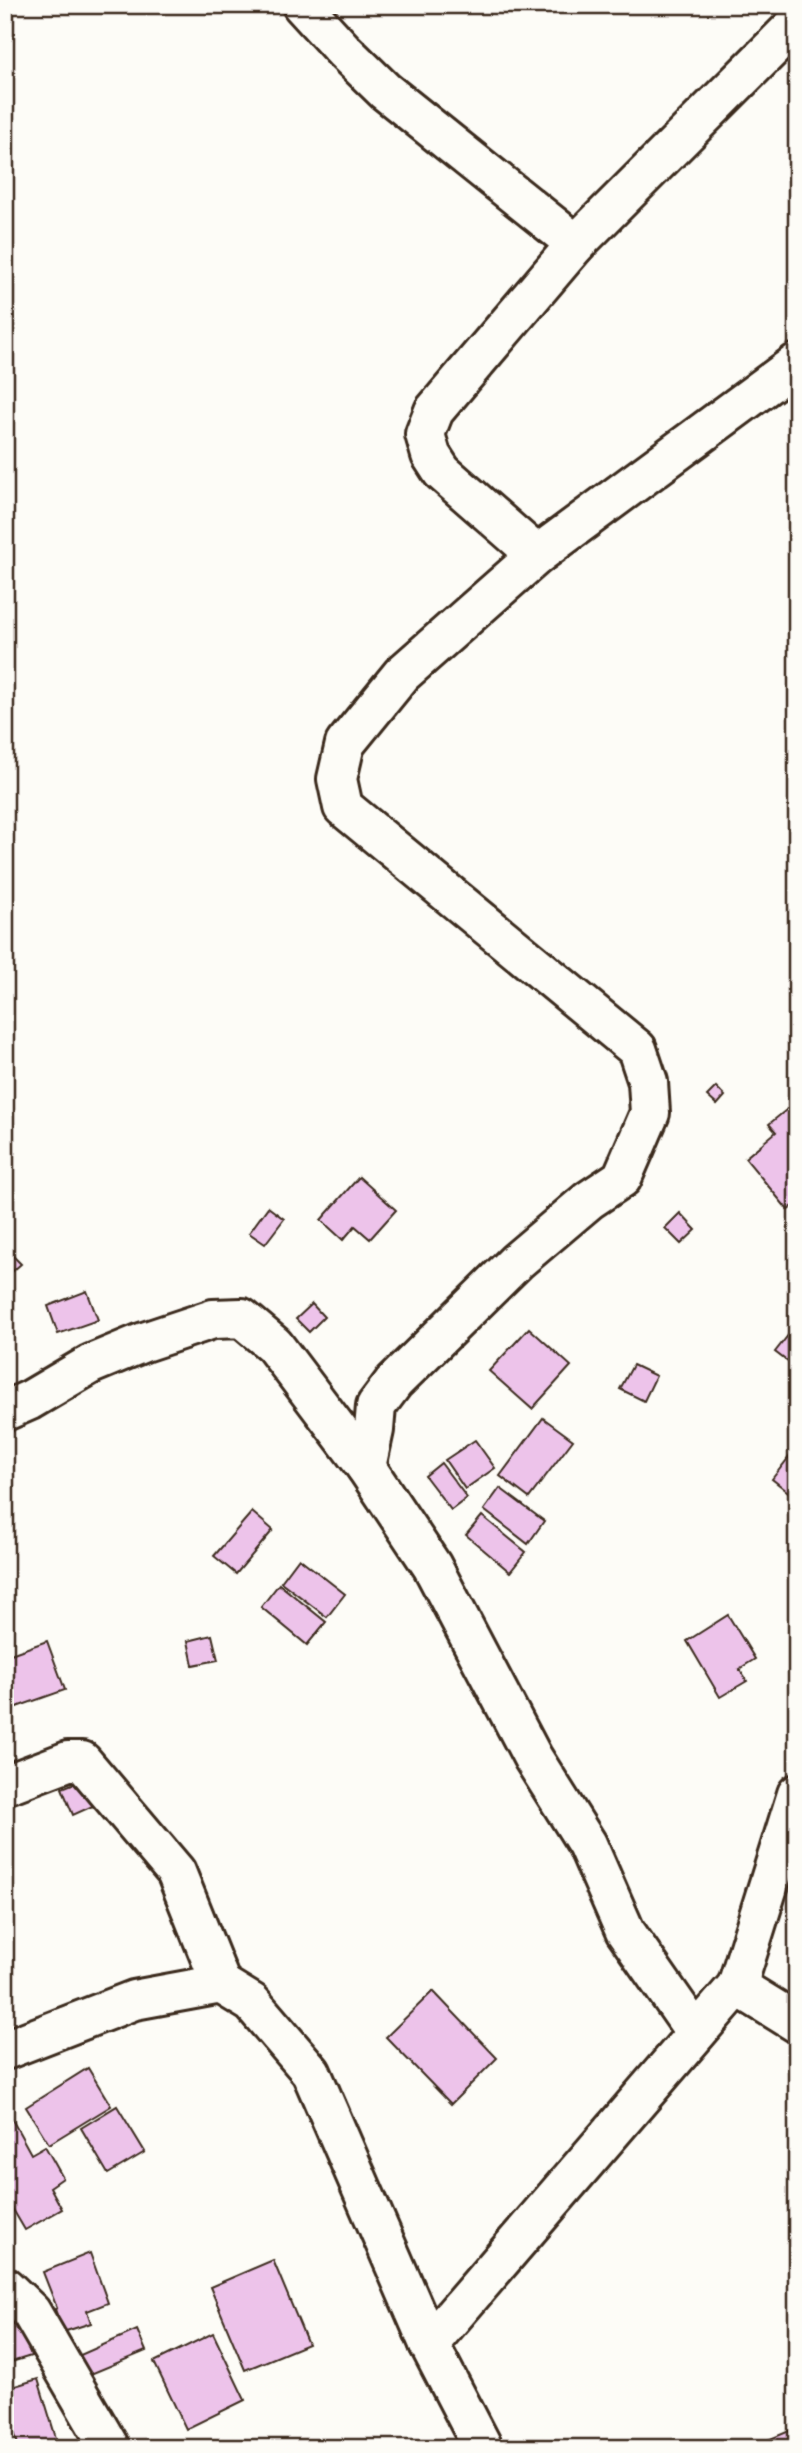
<svg xmlns="http://www.w3.org/2000/svg" width="802" height="2453" font-family="Delius,sans-serif">
  <style>
    .building { fill: #edc3ea; stroke: #3b2a1e; stroke-width: 2 }
    .lines { fill: none; stroke-linecap: round; stroke-linejoin: round }
    .minor-casing { stroke: #3b2a1e; stroke-width: 44 }
    .minor { stroke: #fdfcf7; stroke-width: 38 }
  </style>
  <rect width="100%" height="100%" fill="#fdfcf7"/>
  <filter id="ink" filterUnits="userSpaceOnUse"><feTurbulence type="fractalNoise" baseFrequency=".0143" numOctaves="2"/><feDisplacementMap in="SourceGraphic" scale="14" xChannelSelector="R" yChannelSelector="G"/><feConvolveMatrix kernelMatrix="1 2 1 2 8 2 1 2 1" color-interpolation-filters="sRGB"/></filter>
  <g filter="url(#ink)">
    <g class="building">
      <polygon points="716,1087 725,1096 717,1105 707,1096"/>
      <polygon points="797,1101 797,1203 788,1210 745,1158 776,1132 769,1124"/>
      <polygon points="359,1177 396,1210 370,1239 355,1226 343,1240 321,1220"/>
      <polygon points="268,1207 284,1219 265,1244 249,1233"/>
      <polygon points="680,1213 696,1230 681,1244 665,1228"/>
      <polygon points="5,1248 21,1264 5,1278"/>
      <polygon points="87,1291 98,1320 58,1334 48,1306"/>
      <polygon points="312,1304 324,1317 309,1332 296,1319"/>
      <polygon points="797,1324 797,1369 775,1352"/>
      <polygon points="529,1328 571,1366 532,1409 489,1371"/>
      <polygon points="633,1365 656,1376 644,1401 620,1389"/>
      <polygon points="543,1418 573,1440 529,1498 500,1476"/>
      <polygon points="475,1440 495,1468 465,1489 445,1460"/>
      <polygon points="797,1447 797,1499 772,1479"/>
      <polygon points="441,1463 467,1498 451,1510 425,1476"/>
      <polygon points="500,1488 544,1521 528,1544 484,1510"/>
      <polygon points="252,1512 273,1530 236,1574 214,1556"/>
      <polygon points="482,1516 526,1552 510,1572 466,1535"/>
      <polygon points="299,1558 345,1594 327,1617 281,1582"/>
      <polygon points="279,1584 326,1622 307,1645 261,1607"/>
      <polygon points="728,1615 755,1659 739,1669 747,1681 720,1697 687,1641"/>
      <polygon points="212,1635 218,1660 193,1665 188,1641"/>
      <polygon points="47,1641 65,1690 11,1709 5,1694 5,1656"/>
      <polygon points="85,1779 95,1805 73,1815 62,1788"/>
      <polygon points="433,1991 497,2058 451,2104 386,2037"/>
      <polygon points="88,2068 111,2106 49,2144 26,2107"/>
      <polygon points="117,2106 145,2152 108,2174 81,2128"/>
      <polygon points="9,2114 31,2154 45,2146 63,2178 50,2187 62,2209 25,2230 5,2196 5,2116"/>
      <polygon points="90,2253 108,2303 87,2311 91,2323 63,2332 55,2309 57,2308 43,2272"/>
      <polygon points="273,2260 308,2344 245,2370 210,2287"/>
      <polygon points="16,2308 31,2356 5,2364 5,2311"/>
      <polygon points="137,2330 146,2351 86,2376 78,2356"/>
      <polygon points="213,2333 245,2400 186,2429 154,2362"/>
      <polygon points="38,2379 59,2448 19,2448 5,2403 5,2389"/>
      <polygon points="794,2429 797,2436 797,2448 749,2448"/>
    </g>
    <g class="lines">
      <g class="minor-casing">
        <g id="minor">
          <polyline points="302,5 344,51 385,91 576,244"/>
          <polyline points="537,555 442,472 431,455 425,434 434,411 576,244 797,23"/>
          <polyline points="5,1411 30,1400 91,1364 144,1342 213,1319 242,1318 274,1345 366,1467 374,1430 376,1406 394,1382 517,1261 589,1200 622,1178 650,1113 648,1082 637,1049 343,807 337,779 345,744 402,674 537,555 797,363"/>
          <polyline points="366,1467 432,1566 533,1758 587,1844 625,1931 696,2033"/>
          <polyline points="5,1785 68,1761 82,1761 176,1872 221,1984"/>
          <polyline points="737,1986 797,2023"/>
          <polyline points="5,2050 134,2000 221,1984 252,2003 311,2072 429,2344 483,2448"/>
          <polyline points="5,2287 31,2312 110,2448"/>
          <polyline points="429,2344 737,1986 797,1794"/>
        </g>
      </g>
      <use href="#minor" class="minor"/>
    </g>
  </g>
  <rect width="802" height="2453" fill="none" stroke="#fdfcf7" stroke-width="28"/>
  <rect x="14" y="14" width="774" height="2425" fill="none" stroke="#3b2a1e" stroke-width="2.5" filter="url(#ink)"/>
</svg>
